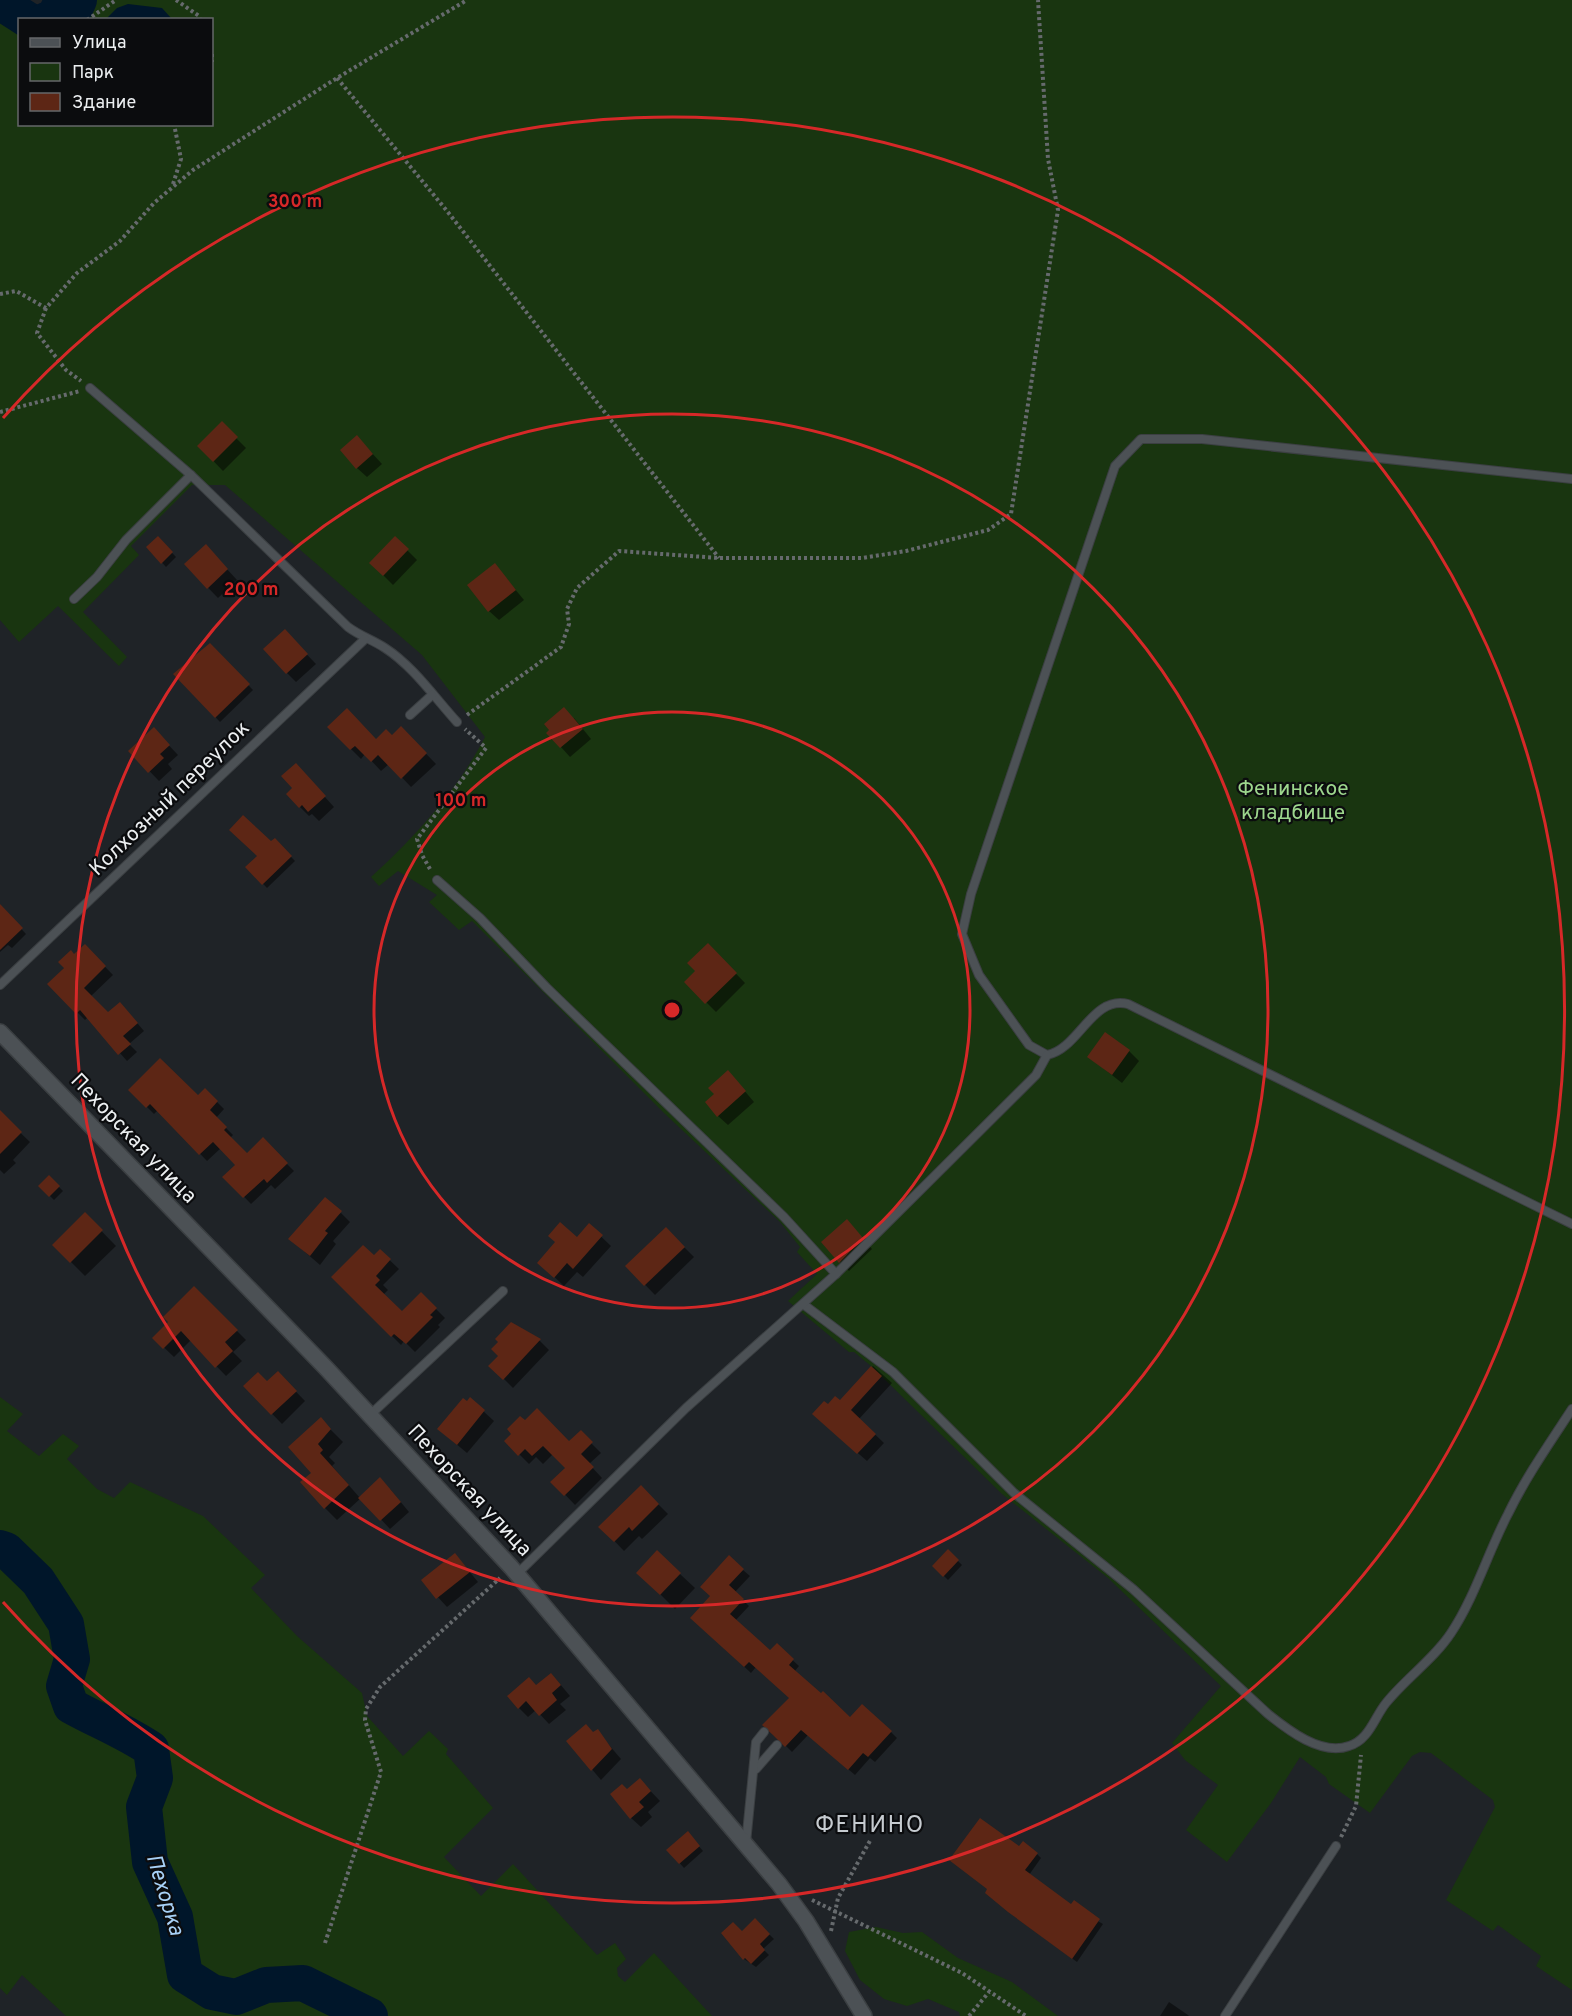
<svg xmlns="http://www.w3.org/2000/svg" width="1572" height="2016" font-family="Overpass,sans-serif">
  <style>
    .green { fill: #193510 }
    .water { fill: #00162a }
    .shadow { fill: #0007 }
    .lines { fill: none; stroke-linecap: round; stroke-linejoin: round }
    .river { stroke: #00162a; stroke-width: 36 }
    .building { fill: #5d2615 }
    .service-casing { stroke: #3b3f42; stroke-width: 10 }
    .minor-casing { stroke: #3b3f42; stroke-width: 18 }
    .path { stroke: #666a6d; stroke-width: 4; stroke-dasharray: 3 3; stroke-linecap: butt }
    .service { stroke: #4c5155; stroke-width: 8 }
    .minor { stroke: #4c5155; stroke-width: 15 }
    .ring { fill: none; stroke: #d62828; stroke-width: 3 }
    .labels { text-anchor: middle; dominant-baseline: central; stroke-width: 4.5; stroke-linejoin: round; paint-order: stroke }
    .park-label { font-size: 21px; fill: #9dd68d; stroke: #0b0c0e }
    .street-label { font-size: 21px; fill: #eceff1; stroke: #0b0c0e }
    .water-label { font-size: 22px; font-style: italic; fill: #a8d1f7; stroke: #0b0c0e }
    .quarter-label { font-size: 24px; letter-spacing: 1.5px; fill: #c6cbd0; stroke: #0b0c0e }
    .centre { fill: #d62828; stroke: #0b0c0e; stroke-width: 3 }
    .ring-label { font-size: 18px; text-anchor: middle; font-weight: bold; fill: #d62828; stroke: #0b0c0e; stroke-width: 4.5; stroke-linejoin: round; paint-order: stroke }
  </style>
  <rect width="100%" height="100%" fill="#1f2327"/>
  <g class="green">
    <path d="M76 0H1572V1990L1536 1966 1541 1956 1498 1925 1493 1931 1446 1900 1495 1807 1493 1800 1431 1753 1420 1752 1412 1756 1370 1813 1329 1784 1326 1777 1300 1757 1271 1803 1227 1862 1186 1830 1218 1785 1185 1760 1172 1743 1221 1686 1108 1578 1002 1494 871 1366 854 1352H849L788 1301 817 1274 797 1252 800 1247 780 1222 664 1113 472 921 459 930 429 902 437 895 398 871 379 886 371 877C414 838 458 790 485 737L422 655 225 485H192L131 546 139 555 83 612 127 657 119 666 58 606 19 642 0 620V23L19 26 20 124H212V20L39 19Z"/>
    <polygon points="0,1397 23,1414 7,1431 39,1456 63,1434 79,1446 67,1459 97,1489 114,1498 130,1482 203,1516 265,1575 251,1588 297,1636 362,1693 367,1716 403,1756 429,1731 448,1749 446,1754 493,1808 444,1857 481,1896 513,1864 597,1955 615,1943 626,1959 617,1968 618,1976 625,1982 654,1953 712,2016 66,2016 22,1975 7,1995 0,1988"/>
    <polygon points="876,1927 903,1933 922,1932 958,1958 1012,1982 1058,2016 960,2016 959,2012 928,1999 907,2006 884,1999 860,1980 845,1951 849,1932"/>
  </g>
  <polygon class="water" points="128,4 162,8 172,19 106,19 117,8"/>
  <g class="shadow">
    <polygon points="222,424 246,448 223,471 199,446"/>
    <polygon points="357,437 382,464 367,477 357,468"/>
    <polygon points="158,538 176,557 166,567 148,547"/>
    <polygon points="395,538 417,560 393,585 371,563"/>
    <polygon points="215,556 237,580 218,598 186,565"/>
    <polygon points="495,565 524,600 499,620 489,611"/>
    <polygon points="294,641 316,664 296,682 287,673"/>
    <polygon points="210,645 253,690 220,722 175,674"/>
    <polygon points="574,718 591,739 570,757 561,747"/>
    <polygon points="329,727 376,741 392,737 401,728 436,764 411,787 389,764 381,771 365,754 361,759"/>
    <polygon points="163,739 178,755 168,764 172,769 159,781 130,751"/>
    <polygon points="305,775 334,807 319,821 312,814 309,816 300,807"/>
    <polygon points="275,840 295,861 267,888 247,867"/>
    <polygon points="0,906 26,934 12,948 8,945 0,952"/>
    <polygon points="708,945 745,983 716,1012 686,982 697,972"/>
    <polygon points="85,946 113,975 90,997 108,1014 127,1011 144,1031 129,1044 137,1052 127,1061 88,1017 85,1020 49,984"/>
    <polygon points="1129,1051 1139,1061 1122,1083 1089,1057"/>
    <polygon points="737,1082 754,1102 728,1125 718,1116 716,1094"/>
    <polygon points="130,1090 198,1097 205,1090 224,1109 216,1118 233,1135 230,1138 247,1155 263,1140 294,1171 275,1189 271,1185 251,1204 225,1177 237,1165 221,1148 207,1161 158,1110 154,1114"/>
    <polygon points="5,1118 30,1142 13,1160 16,1163 4,1174 0,1170 0,1123"/>
    <polygon points="49,1177 63,1191 54,1200 40,1186"/>
    <polygon points="341,1213 350,1222 333,1241 336,1244 320,1265 290,1239"/>
    <polygon points="85,1214 116,1246 85,1276 54,1245"/>
    <polygon points="589,1225 611,1246 583,1277 577,1272 564,1286 549,1272"/>
    <polygon points="666,1229 694,1257 655,1295 627,1266"/>
    <polygon points="856,1231 872,1249 849,1271 840,1262"/>
    <polygon points="380,1251 399,1269 383,1285 388,1290 383,1295 402,1313 421,1294 445,1318 438,1325 440,1327 415,1352 404,1341 401,1345 333,1277 374,1257"/>
    <polygon points="194,1288 246,1340 233,1352 242,1361 226,1376 191,1340 174,1357 154,1338 170,1322"/>
    <polygon points="512,1324 540,1341 549,1350 513,1388 491,1366 500,1356"/>
    <polygon points="873,1366 892,1383 859,1419 884,1443 867,1461 822,1422 828,1406 840,1403"/>
    <polygon points="278,1373 305,1401 282,1424 245,1386 267,1383"/>
    <polygon points="470,1399 494,1421 467,1453 449,1438"/>
    <polygon points="321,1420 343,1442 329,1457 335,1463 332,1466 360,1498 390,1489 409,1512 390,1529 361,1498 337,1520 325,1508 313,1473"/>
    <polygon points="580,1432 601,1453 589,1464 602,1478 575,1505 553,1482 567,1468 553,1454 543,1464 536,1457 529,1464 506,1441 569,1443"/>
    <polygon points="641,1487 668,1514 642,1539 639,1536 624,1551 601,1527"/>
    <polygon points="948,1551 962,1565 948,1580 934,1566"/>
    <polygon points="464,1565 478,1582 447,1607 423,1581"/>
    <polygon points="743,1570 750,1576 735,1592 749,1606 735,1621 771,1652 777,1646 799,1666 794,1672 850,1719 891,1732 897,1738 875,1762 870,1758 855,1775 808,1735 792,1752 771,1731 790,1698 756,1667 751,1673 692,1618"/>
    <polygon points="680,1574 695,1588 675,1609 653,1587"/>
    <polygon points="560,1684 570,1696 560,1704 566,1710 549,1724 536,1710 528,1717 519,1708 537,1687"/>
    <polygon points="597,1731 621,1759 601,1780 568,1741"/>
    <polygon points="640,1780 660,1801 648,1812 652,1817 641,1827 631,1818 627,1791"/>
    <polygon points="692,1838 703,1851 684,1868 668,1850"/>
    <polygon points="1019,1849 1037,1854 1041,1858 1029,1875 1071,1906 1103,1924 1077,1962 1014,1916"/>
    <polygon points="755,1920 774,1939 763,1949 769,1955 756,1967 744,1959 742,1933"/>
    <polygon points="1169,2002 1188,2015 1189,2016 1160,2016"/>
  </g>
  <g class="lines">
    <g class="river">
      <polyline points="0,2 28,20"/>
      <polyline points="46,20 54,17 58,9 75,9 79,0"/>
      <path d="M0 1548 6 1550 38 1581 66 1624 72 1659 64 1686 71 1706C98 1721 126 1732 151 1749L155 1778 144 1807 150 1862 175 1917 185 1975 212 1992 236 1997 266 1985 303 1983 370 2016"/>
    </g>
  </g>
  <g class="building">
    <polygon points="222,421 238,437 213,462 197,446"/>
    <polygon points="357,435 373,454 356,469 340,450"/>
    <polygon points="158,536 173,552 161,564 146,547"/>
    <polygon points="395,536 409,549 383,576 369,563"/>
    <polygon points="206,544 228,569 207,589 184,564"/>
    <polygon points="495,563 516,590 488,612 467,585"/>
    <polygon points="285,629 308,654 286,674 263,649"/>
    <polygon points="210,643 250,684 215,718 173,674"/>
    <polygon points="564,707 583,729 560,748 546,733 549,730 544,724"/>
    <polygon points="347,708 376,739 386,729 392,735 401,726 427,753 401,779 378,755 371,762 355,746 350,750 327,727"/>
    <polygon points="154,727 170,745 160,754 164,758 148,773 128,751"/>
    <polygon points="296,763 326,796 308,812 302,805 299,808 286,794 292,788 281,776"/>
    <polygon points="243,815 271,841 275,838 292,856 262,885 245,867 257,856 229,830"/>
    <polygon points="0,904 23,928 0,950"/>
    <polygon points="708,943 737,973 705,1004 684,982 695,971 687,963"/>
    <polygon points="85,944 106,966 84,988 108,1012 120,1002 138,1023 123,1036 131,1044 118,1055 80,1010 76,1014 47,984 64,968 58,962 71,950 74,954"/>
    <polygon points="1105,1032 1130,1050 1112,1075 1087,1057"/>
    <polygon points="160,1058 198,1095 205,1088 218,1101 210,1110 227,1127 224,1130 247,1153 263,1137 288,1163 267,1183 264,1179 243,1198 222,1177 235,1165 213,1142 199,1155 150,1104 146,1108 128,1090"/>
    <polygon points="728,1070 746,1091 717,1117 705,1102 714,1094 708,1088"/>
    <polygon points="0,1110 22,1132 0,1154"/>
    <polygon points="49,1175 60,1186 49,1197 38,1186"/>
    <polygon points="325,1197 342,1211 325,1231 328,1233 310,1256 288,1239"/>
    <polygon points="85,1212 103,1230 70,1263 52,1245"/>
    <polygon points="847,1219 863,1238 839,1263 821,1242"/>
    <polygon points="560,1222 577,1237 589,1223 603,1235 573,1269 567,1263 554,1278 537,1263 555,1242 548,1236"/>
    <polygon points="666,1227 685,1247 644,1286 625,1266"/>
    <polygon points="363,1245 374,1255 380,1249 391,1259 376,1276 380,1280 375,1285 402,1311 421,1292 437,1308 430,1315 433,1317 406,1344 394,1334 391,1337 331,1277"/>
    <polygon points="194,1286 238,1330 225,1342 233,1351 215,1368 181,1331 163,1349 152,1338 168,1322 163,1317"/>
    <polygon points="511,1322 541,1339 503,1380 488,1366 498,1356 491,1349 498,1342 495,1339"/>
    <polygon points="871,1366 882,1376 851,1410 876,1434 857,1454 812,1414 824,1401 828,1404 835,1396 840,1400"/>
    <polygon points="278,1371 297,1391 271,1415 243,1386 258,1372 267,1381"/>
    <polygon points="470,1397 485,1410 457,1445 437,1429 463,1398 467,1401"/>
    <polygon points="537,1408 569,1441 581,1430 593,1442 581,1454 594,1467 564,1496 550,1482 565,1468 543,1446 532,1456 525,1449 518,1456 504,1441 511,1434 507,1429 520,1416 525,1420"/>
    <polygon points="321,1417 331,1429 318,1444 323,1450 320,1453 349,1485 324,1509 300,1482 311,1473 288,1447"/>
    <polygon points="380,1477 401,1502 380,1521 358,1498"/>
    <polygon points="641,1485 659,1504 632,1531 629,1527 614,1542 598,1527"/>
    <polygon points="948,1549 959,1560 943,1577 932,1566"/>
    <polygon points="657,1550 681,1573 660,1595 636,1573"/>
    <polygon points="455,1553 470,1572 436,1599 421,1580"/>
    <polygon points="729,1555 744,1569 729,1585 744,1599 730,1614 770,1650 777,1643 794,1659 789,1665 821,1693 823,1691 850,1717 862,1704 892,1731 868,1757 863,1753 848,1770 801,1730 785,1747 773,1735 762,1725 789,1698 749,1662 744,1667 690,1618 710,1596 700,1587"/>
    <polygon points="551,1673 561,1685 552,1693 557,1700 539,1716 526,1701 518,1709 507,1696 529,1677 536,1685"/>
    <polygon points="586,1724 593,1732 598,1729 612,1749 591,1771 566,1741"/>
    <polygon points="640,1778 651,1791 639,1802 644,1807 630,1819 610,1794 622,1784 627,1789"/>
    <polygon points="980,1818 1019,1846 1023,1841 1038,1853 1025,1870 1071,1904 1074,1900 1100,1919 1072,1959 1008,1912 985,1893 987,1889 949,1860"/>
    <polygon points="688,1831 700,1846 679,1864 666,1850"/>
    <polygon points="755,1918 770,1934 760,1944 765,1950 751,1964 745,1958 743,1960 721,1933 733,1922 742,1931"/>
  </g>
  <g class="lines">
    <g class="service-casing">
      <g id="service">
        <path d="M90 388 191 475 348 627C360 636 373 640 385 648 413 666 435 698 457 722"/>
        <path d="M1572 479 1202 439H1141L1115 466 971 894 962 934 979 975 1029 1045 1047 1055C1079 1049 1092 995 1128 1004L1572 1224"/>
        <polyline points="74,599 97,577 126,540 191,475"/>
        <polyline points="410,715 432,695"/>
        <polyline points="437,880 480,918 547,988 784,1217 836,1274"/>
        <polyline points="0,985 365,639"/>
        <path d="M803 1304 893 1372 1014 1493 1133 1589 1268 1714C1288 1730 1321 1756 1349 1746 1369 1740 1374 1718 1386 1703 1406 1678 1434 1659 1451 1633 1475 1597 1488 1552 1508 1514 1526 1477 1549 1444 1572 1409"/>
        <polyline points="370,1415 503,1291"/>
        <polyline points="517,1574 686,1408 836,1274 1027,1084 1036,1075 1047,1055"/>
        <polyline points="756,1769 777,1745"/>
        <polyline points="746,1843 756,1742 764,1732"/>
        <polyline points="1225,2016 1336,1846"/>
      </g>
    </g>
    <g class="minor-casing">
      <polyline id="minor" points="0,1032 326,1368 511,1567 779,1884 806,1921 864,2016"/>
    </g>
    <g class="path">
      <polyline points="176,0 199,16 200,20"/>
      <polyline points="87,20 116,0"/>
      <polyline points="212,54 212,62"/>
      <polyline points="337,78 447,211 719,558"/>
      <polyline points="173,184 181,159 174,124"/>
      <polyline points="0,294 16,291 46,308 77,273 120,241 154,203 193,170 337,78 467,0"/>
      <polyline points="46,308 37,333 66,370 81,381"/>
      <polyline points="0,412 80,391"/>
      <polyline points="467,715 561,647 569,624 567,609 577,588 619,551 719,558 862,558 906,551 988,530 1011,514 1058,210 1048,159 1038,0"/>
      <polyline points="430,869 422,855 417,839 486,748 465,729"/>
      <polyline points="1341,1837 1356,1806 1361,1755"/>
      <polyline points="812,1900 962,1973 1026,2016"/>
      <polyline points="831,1931 838,1898 871,1839"/>
      <polyline points="325,1943 381,1772 365,1720 366,1709 380,1687 500,1578"/>
      <polyline points="969,2016 989,1992"/>
    </g>
    <use href="#service" class="service"/>
    <use href="#minor" class="minor"/>
  </g>
  <g class="ring">
    <circle cx="672" cy="1010" r="298"/>
    <circle cx="672" cy="1010" r="596"/>
    <path d="M3 418A893 893 0 1 1 3 1602"/>
  </g>
  <g class="labels">
    <g class="park-label">
      <text x="1293" y="789">Фенинское<tspan x="1293" dy="24">кладбище</tspan></text>
    </g>
    <g class="street-label">
      <text transform="translate(170 799) rotate(-44)">Колхозный переулок</text>
      <text transform="translate(133 1139) rotate(46)">Пехорская улица</text>
      <text transform="translate(469 1491) rotate(47)">Пехорская улица</text>
    </g>
    <g class="water-label">
      <text transform="translate(164 1895) rotate(73)">Пехорка</text>
    </g>
    <g class="quarter-label">
      <text x="870" y="1826">ФЕНИНО</text>
    </g>
  </g>
  <circle cx="672" cy="1010" r="9" class="centre"/>
  <g class="ring-label">
    <text x="295" y="207">300 m</text>
    <text x="251" y="595">200 m</text>
    <text x="461" y="806">100 m</text>
  </g>
  <rect x="18" y="18" width="195" height="108" fill="#0b0c0e" stroke="#656769" stroke-width="1.5"/>
  <rect x="30" y="38" width="30" height="9" fill="#4c5155" stroke="#656769" stroke-width="1.5"/>
  <text x="72" y="48" font-size="18" fill="#eceff1">Улица</text>
  <rect x="30" y="63" width="30" height="18" fill="#193510" stroke="#656769" stroke-width="1.5"/>
  <text x="72" y="78" font-size="18" fill="#eceff1">Парк</text>
  <rect x="30" y="93" width="30" height="18" fill="#5d2615" stroke="#656769" stroke-width="1.5"/>
  <text x="72" y="108" font-size="18" fill="#eceff1">Здание</text>
</svg>
